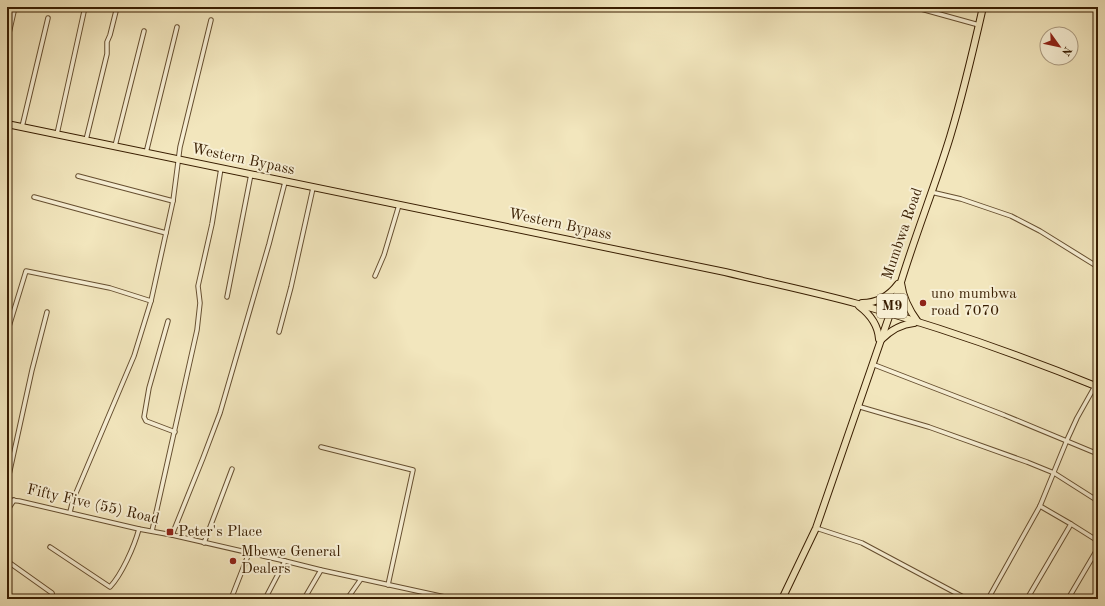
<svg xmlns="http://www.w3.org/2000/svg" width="1105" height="606" font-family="'Old Standard TT',serif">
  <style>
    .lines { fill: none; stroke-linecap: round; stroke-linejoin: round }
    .street-casing { stroke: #664f30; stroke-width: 5.5 }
    .primary-casing { stroke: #381d01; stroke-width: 8 }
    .street { stroke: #f7efd4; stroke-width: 3.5 }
    .primary { stroke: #f2e6bd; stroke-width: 6 }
    .poi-dot { fill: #8f2418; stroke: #f7efd4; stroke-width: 1.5 }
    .labels { text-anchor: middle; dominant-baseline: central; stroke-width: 4; stroke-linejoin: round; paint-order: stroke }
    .shield { fill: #f7efd4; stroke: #715c40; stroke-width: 1 }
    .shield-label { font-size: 14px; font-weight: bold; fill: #381d01 }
    .street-label { font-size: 15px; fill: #381d01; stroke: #f7efd4 }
    .poi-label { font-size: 15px; fill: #381d01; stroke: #f7efd4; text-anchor: start }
  </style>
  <rect width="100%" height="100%" fill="#f2e6bd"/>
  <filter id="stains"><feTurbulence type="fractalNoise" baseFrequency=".005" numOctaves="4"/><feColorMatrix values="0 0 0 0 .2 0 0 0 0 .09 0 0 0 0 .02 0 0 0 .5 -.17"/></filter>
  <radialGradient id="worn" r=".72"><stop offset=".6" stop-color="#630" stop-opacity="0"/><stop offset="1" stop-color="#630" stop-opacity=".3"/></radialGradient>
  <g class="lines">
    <g class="street-casing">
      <g id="street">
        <polyline points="914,7 979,25"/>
        <polyline points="7,42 15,7"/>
        <polyline points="22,127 48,18"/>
        <polyline points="57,134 85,7"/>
        <polyline points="86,140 107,54 107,42 110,35 117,7"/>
        <polyline points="115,146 144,31"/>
        <polyline points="146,153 177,27"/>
        <polyline points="78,176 173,201"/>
        <polyline points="931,192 961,199 1011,216 1040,231 1098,267"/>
        <polyline points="34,197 166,233"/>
        <polyline points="375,276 384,255 399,205"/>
        <polyline points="227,297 251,174"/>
        <polyline points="151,301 173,201 180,147 211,20"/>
        <polyline points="168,321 149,388 144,417 146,421 175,432"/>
        <polyline points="279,332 291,287 313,188"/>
        <polyline points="7,333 26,271 110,288 151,301 134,356 73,500 70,512"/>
        <polyline points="872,364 1004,415 1098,454"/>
        <polyline points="857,406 929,427 1027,462 1054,473 1098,501"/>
        <polyline points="321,447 413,470 388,585"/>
        <polyline points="7,484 32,370 47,312"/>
        <polyline points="7,491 10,500"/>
        <polyline points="7,500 19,501 139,529 172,535 285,561 321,570 454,599"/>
        <polyline points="7,511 14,500"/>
        <polyline points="1071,524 1098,541"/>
        <polyline points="816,528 862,543 967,599"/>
        <polyline points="152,531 197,330 200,303 198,286 212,224 221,168"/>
        <polyline points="172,535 203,458 220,413 269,244 285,182"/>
        <polyline points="204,543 232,469"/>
        <path d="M50 547 110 587C122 574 134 547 139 529"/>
        <polyline points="7,561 52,593 53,597 52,599"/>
        <polyline points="7,595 10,599"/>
        <polyline points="53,597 61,597 64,599"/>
        <polyline points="231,599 249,553"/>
        <polyline points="265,599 285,561"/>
        <polyline points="304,599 321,570"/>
        <polyline points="347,599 361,579"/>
        <polyline points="988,599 1040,506 1067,440 1077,418 1095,386"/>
        <polyline points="1027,599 1071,524 1040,506"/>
        <polyline points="1068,599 1098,548"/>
      </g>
    </g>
    <g class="primary-casing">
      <g id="primary">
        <path d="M7 124 725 272C770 283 814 292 858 304 939 327 1020 355 1098 387"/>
        <path d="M901 283C903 298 909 310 918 322"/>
        <path d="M862 303C877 303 889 296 898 284"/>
        <path d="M859 306C871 315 878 325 879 339"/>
        <path d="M881 340C890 331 901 324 914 323"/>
        <path d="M782 599 816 528 901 282C916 233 935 186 950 137 963 94 973 51 983 7"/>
      </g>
    </g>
    <use href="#street" class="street"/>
    <use href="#primary" class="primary"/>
  </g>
  <g class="poi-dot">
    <circle cx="923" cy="303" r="4"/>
    <rect x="166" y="528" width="8" height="8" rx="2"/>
    <circle cx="233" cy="561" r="4"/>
  </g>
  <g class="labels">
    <rect class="shield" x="877" y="294" width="30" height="24" rx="3"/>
    <g class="shield-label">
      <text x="892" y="306">M9</text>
    </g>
    <g class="street-label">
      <text transform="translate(243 160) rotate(12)">Western Bypass</text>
      <text transform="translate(560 225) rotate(12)">Western Bypass</text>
      <text transform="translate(903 234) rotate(-71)">Mumbwa Road</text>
      <text transform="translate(93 505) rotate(13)">Fifty Five (55) Road</text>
    </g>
    <g class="poi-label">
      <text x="931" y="294">uno mumbwa<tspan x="931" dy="17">road 7070</tspan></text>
      <text x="178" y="532">Peter's Place</text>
      <text x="241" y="552">Mbewe General<tspan x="241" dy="17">Dealers</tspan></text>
    </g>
  </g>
  <rect width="1105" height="606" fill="none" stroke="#f2e6bd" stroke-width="24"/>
  <rect x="8" y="8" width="1089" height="590" fill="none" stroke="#381d01" stroke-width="2"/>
  <rect x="12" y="12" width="1081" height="582" fill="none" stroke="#381d01"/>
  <g transform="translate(1059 46) rotate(123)"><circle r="19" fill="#f7efd4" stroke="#ab9b80"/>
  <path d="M0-3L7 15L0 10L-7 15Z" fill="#8f2418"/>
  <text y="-6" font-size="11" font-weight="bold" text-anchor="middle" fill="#381d01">N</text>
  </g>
  <rect width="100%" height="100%" filter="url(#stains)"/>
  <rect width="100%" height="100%" fill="url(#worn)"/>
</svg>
